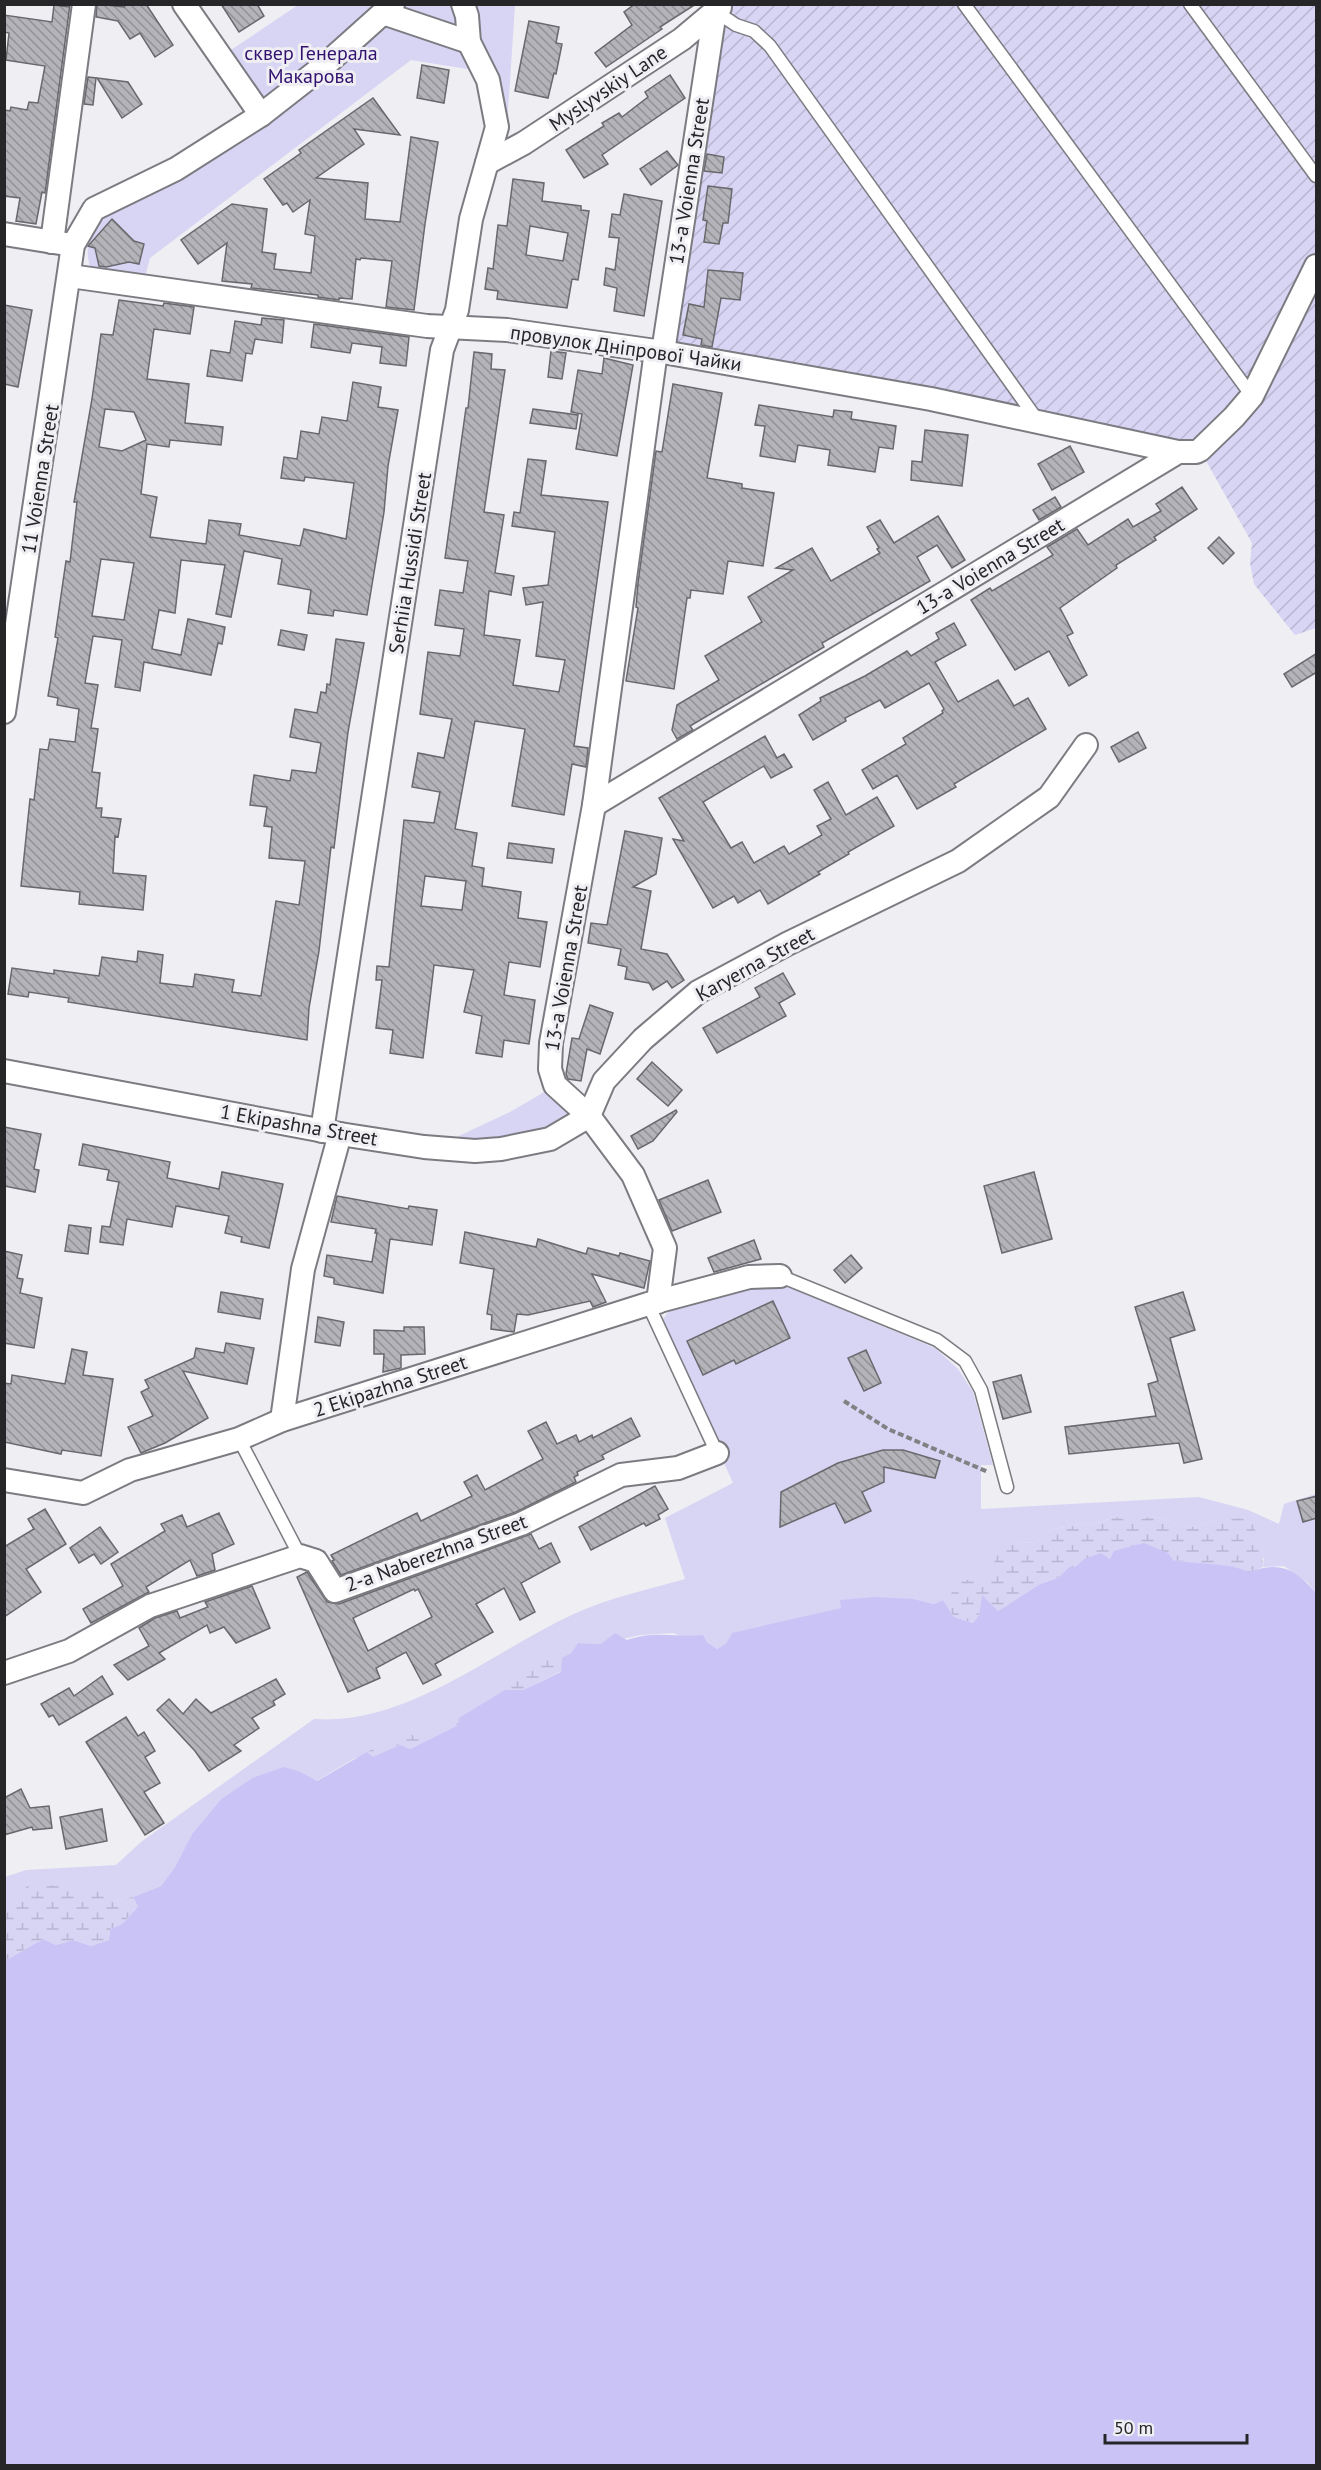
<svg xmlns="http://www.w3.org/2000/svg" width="1321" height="2470" font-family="'PT Sans',sans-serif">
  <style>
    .green { fill: #d7d4f4 }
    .wetland { fill: url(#wetland-marsh) }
    .garden { fill: url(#garden-furrows) }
    .water { fill: #cac4f6 }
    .building { fill: url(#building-back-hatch); stroke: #69686d; stroke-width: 1.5; fill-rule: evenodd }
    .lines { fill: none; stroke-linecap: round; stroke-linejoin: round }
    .service-casing { stroke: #7c7b81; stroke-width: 15 }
    .minor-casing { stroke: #7c7b81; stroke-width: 26 }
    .path { stroke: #818184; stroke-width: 4; stroke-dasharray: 6 3; stroke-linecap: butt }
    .service { stroke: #fff; stroke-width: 12 }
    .minor { stroke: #fff; stroke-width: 22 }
    .labels { text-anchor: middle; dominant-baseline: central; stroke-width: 6; stroke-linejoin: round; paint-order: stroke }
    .park-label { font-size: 20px; fill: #32116f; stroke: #eeeef3 }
    .street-label { font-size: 20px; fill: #262628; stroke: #eeeef3 }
  </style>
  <defs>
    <pattern id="wetland-marsh" width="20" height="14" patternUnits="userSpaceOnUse" patternTransform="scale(1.5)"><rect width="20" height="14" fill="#d7d4f4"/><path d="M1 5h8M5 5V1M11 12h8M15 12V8" fill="none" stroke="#b8b6d1"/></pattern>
    <pattern id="garden-furrows" width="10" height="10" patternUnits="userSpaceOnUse" patternTransform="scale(1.5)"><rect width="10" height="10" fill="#d7d4f4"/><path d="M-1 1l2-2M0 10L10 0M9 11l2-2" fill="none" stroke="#b8b6d1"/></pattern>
    <pattern id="building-back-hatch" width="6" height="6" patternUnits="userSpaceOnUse" patternTransform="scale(1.5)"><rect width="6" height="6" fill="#b4b3b9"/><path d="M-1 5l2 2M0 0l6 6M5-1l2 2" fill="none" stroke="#929196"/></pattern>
  </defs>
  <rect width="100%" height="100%" fill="#eeeef3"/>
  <g class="green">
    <path d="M298 5H515L507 126 490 122 482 116 484 93 474 70 411 60 150 258 144 280 92 273C83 249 88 231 105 212L269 119 225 54Z"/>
    <polygon points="546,1091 569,1110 568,1119 523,1139 448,1141 510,1112"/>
    <path d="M767 1284 791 1288 935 1348 958 1369 973 1392 993 1465H981V1509L1199 1497 1248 1510 1279 1524 1284 1504 1316 1494V1593L1308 1583 1284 1566 1263 1567 1264 1559 1220 1519 1188 1528 1153 1516 1131 1523 1114 1516 1102 1522 1052 1529 1037 1542 1013 1543 995 1572 982 1583 934 1604 914 1599 841 1600V1608L798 1619 717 1649 707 1642 703 1636 684 1637 673 1633 640 1635 601 1644 578 1643 571 1653 458 1725 373 1757 355 1758 316 1781 301 1772 252 1778 221 1799 192 1834 175 1867 161 1886 133 1897 115 1901 30 1882 5 1916V1877L26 1870 116 1865 141 1842 314 1719C408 1726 494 1650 576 1613 609 1598 650 1589 685 1579L665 1518 733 1483 666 1333 663 1319 672 1307Z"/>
  </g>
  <g class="wetland">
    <polygon points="1114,1516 1131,1522 1153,1516 1188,1528 1220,1519 1249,1518 1262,1543 1263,1567 1248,1573 1173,1560 1084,1559 1075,1567 1069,1567 1058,1578 1040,1584 998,1611 982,1596 979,1615 973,1623 954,1617 943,1600 955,1590 962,1579 982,1582 995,1572 994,1551 1013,1543 1037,1542 1052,1529 1102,1522"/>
    <polygon points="550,1656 562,1658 562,1671 523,1690 505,1690 515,1677"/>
    <polygon points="459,1718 458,1725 410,1749 399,1745 373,1757 367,1752 408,1733 419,1738"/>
    <polygon points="30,1882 105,1893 115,1901 133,1897 138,1907 122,1924 110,1929 109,1940 91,1946 73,1940 56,1945 43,1939 5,1961 4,1916"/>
  </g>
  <polygon class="garden" points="731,5 1316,5 1316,628 1295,635 1254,584 1250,563 1252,543 1200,450 674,346 716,32"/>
  <path class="water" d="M1144 1543 1168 1553 1173 1560C1195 1565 1229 1562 1248 1572 1280 1561 1295 1568 1316 1593V2465H5V1961L43 1939 56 1945 73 1940 91 1946 109 1940 110 1929 122 1924 138 1907 133 1897 161 1886 175 1867 192 1834 221 1799 252 1778 284 1767 301 1772 317 1781 367 1752 373 1757 400 1745 410 1749 458 1725 459 1718 505 1690H523L561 1672 562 1658 571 1653 578 1643 601 1644 615 1633 627 1640C656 1630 675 1638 703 1635L707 1642 717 1649 726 1644 732 1633 841 1608 840 1600 874 1597 914 1599 934 1604 943 1600 954 1617 973 1623 979 1615 982 1595 998 1611 1040 1584 1058 1578 1069 1567H1075L1084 1559 1101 1553 1110 1559 1114 1551Z"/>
  <g class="building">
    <polygon points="70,4 45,193 42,192 36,224 16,221 20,198 4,196 4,110 10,111 11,107 27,110 29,102 38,103 45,66 6,60 9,33 4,32 4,15 52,22 54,5 69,7"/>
    <polygon points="97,4 124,7 127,4 146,4 173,45 155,57 140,33 130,39 118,21 96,17"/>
    <polygon points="221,4 257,4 264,16 239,32"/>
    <polygon points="635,4 696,4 660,27 662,29 606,67 595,53 632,25 624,12"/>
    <polygon points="529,21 559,27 556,43 562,44 556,74 554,73 548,98 515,91"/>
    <polygon points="422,65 449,70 444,103 417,98"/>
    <polygon points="670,75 685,98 602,155 608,164 584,178 566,150 604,126 602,123 619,113 622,117 648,97 645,92"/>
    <polygon points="88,77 96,78 93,105 84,104"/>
    <polygon points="97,78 128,82 142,104 122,118"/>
    <polygon points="373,98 400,135 354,129 364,144 316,178 368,183 365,219 400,222 411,137 438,142 425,224 414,310 386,307 392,261 361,258 360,260 356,259 352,299 339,298 339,300 318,297 318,295 251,288 252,284 222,281 227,243 198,264 181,240 232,204 267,209 262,252 276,254 274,269 311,273 315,236 305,234 310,200 293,212 287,203 283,205 264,179 301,153 299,150"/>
    <polygon points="667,151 678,165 651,185 640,169"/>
    <polygon points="707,154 724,157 722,173 704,171"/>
    <path d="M513 179 544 183 542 201 581 206V210L589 211 578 280 572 279 567 308 497 299 498 291 485 289 488 268 493 269 498 225 507 226ZM530 226 568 233 563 261 526 255Z"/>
    <polygon points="708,186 732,189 728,223 723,223 719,244 704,242 707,221 703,220"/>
    <polygon points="624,194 662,201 644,316 614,311 617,288 604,285 606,268 615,270 619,238 609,237 612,214 620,215"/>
    <polygon points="112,219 134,241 144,244 139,264 129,262 106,267 99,266 95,248 88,246"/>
    <polygon points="708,270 743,273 740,300 721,298 712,347 701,345 702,339 683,335 689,304 704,307"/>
    <path d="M119 300 163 306 164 303 194 307 190 334 154 329 147 379 189 384 185 423 223 427 221 445 170 440 169 447 147 444 141 494 157 497 150 537 206 544 209 520 241 524 239 535 300 546 304 529 346 539 354 483 305 477 304 481 281 478 284 457 297 459 301 431 319 434 322 417 347 421 353 382 381 387 378 407 398 410 388 466 384 512 367 615 334 610 333 616 308 613 311 590 278 584 282 559 244 551 231 617 216 614 225 565 181 560 175 613 159 610 152 649 181 655 188 619 225 627 222 644 218 643 211 675 144 662 140 691 115 687 122 640 93 636 85 683 98 685 91 728 98 729 92 772 100 773 96 808H102L101 817 121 819 118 837 115 836 113 873 146 876 143 910 79 904 80 892 21 886 30 799 34 800 40 749 48 750 50 739 75 742 79 709 57 705 58 698 48 696 58 638 55 637 66 561 70 562 77 502H74L92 399 101 334 113 335ZM105 409 134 412 146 440 122 451 99 447ZM101 559 134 563 124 620 92 616Z"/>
    <polygon points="4,305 32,310 18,387 4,384"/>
    <polygon points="262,318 284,320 282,343 255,339 252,354 246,353 242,381 207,376 211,350 230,353 235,321 261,325"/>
    <polygon points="314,324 409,337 406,366 380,363 382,347 352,343 350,353 311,347"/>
    <polygon points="551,351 566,353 562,379 548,377"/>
    <path d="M474 352 492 354 491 369 505 370 484 512 504 515 495 573 514 576 511 595 489 591 484 635 520 640 513 685 559 692 565 660 536 656 543 602 526 605 523 588 548 585 555 532 512 526 514 512 520 513 528 459 546 461 541 495 608 502 574 746 588 748 586 767 572 764 564 815 512 806 525 729 475 721 455 829 477 833 472 866 484 868 482 886 521 892 518 918 547 922 540 967 509 962 504 995 535 1000 529 1044 504 1040 502 1057 476 1053 482 1016 464 1012 474 970 434 965 423 1058 390 1053 393 1030 376 1028 382 980H376L377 966 389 967 404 820 434 823 440 792 412 787 418 753 444 758 452 719 420 714 428 652 460 656 464 629 435 625 440 590 463 593 468 561 445 558 466 408H468ZM425 876 466 881 462 910 421 906Z"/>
    <polygon points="604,358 633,365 617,456 576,449 582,414 571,412 578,370 602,374"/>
    <polygon points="673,384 722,393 707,478 742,484 742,488 774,493 763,566 728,561 723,594 691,590 690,598 687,598 674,689 626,681 638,608 636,607 638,583 656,451 662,452"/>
    <polygon points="759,405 833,417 834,410 852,412 851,419 896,426 893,449 879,447 875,472 828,465 830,450 798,445 795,462 760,456 765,426 755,425"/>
    <polygon points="533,409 578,415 576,429 530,423"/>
    <polygon points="925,430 968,435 962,486 911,480 912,461 922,462"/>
    <polygon points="1070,446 1084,472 1052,490 1038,464"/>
    <polygon points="1182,487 1197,509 1154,537 1156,540 1116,565 1117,568 1060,608 1073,633 1067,636 1087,675 1069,686 1049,651 1015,670 971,600 990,588 992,591 1053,555 1047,547 1077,529 1088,545 1128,519 1133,527 1161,511 1156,504"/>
    <polygon points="1055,497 1061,507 1039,520 1033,510"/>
    <polygon points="938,516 965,560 952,568 937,545 917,557 930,581 822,643 824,647 690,726 693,730 677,739 672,730 677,705 719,680 705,656 762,622 748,597 793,570 776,568 812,548 831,581 880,553 877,549 879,548 867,527 880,520 894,543"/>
    <polygon points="1219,537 1234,553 1223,564 1208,548"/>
    <polygon points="954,623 966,645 935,662 958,702 998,680 1014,706 1028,698 1046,729 954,784 956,787 917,809 897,775 873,789 862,770 906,744 903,738 943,713 942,711 944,709 929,683 885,708 880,700 845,718 846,721 813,740 799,715 821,701 820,698 865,676 907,651 911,656 939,639 936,633"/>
    <polygon points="281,630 307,635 304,650 278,645"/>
    <polygon points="336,639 364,643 348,732 334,848 331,847 319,951 309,1008 307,1040 68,1002 69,998 29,992 28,997 8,994 12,968 54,974 54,970 99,976 102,957 137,962 138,951 163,955 160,983 193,987 195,974 234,980 232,992 261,996 276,901 299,905 305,861 269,858 272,827 264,826 267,807 250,805 254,775 290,781 292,770 316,773 321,743 290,737 295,709 317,713 321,692 326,693 327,684 330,685"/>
    <polygon points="1317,653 1317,672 1292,687 1284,674"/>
    <polygon points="1138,732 1146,748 1119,762 1111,747"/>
    <polygon points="765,736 777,758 784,754 792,767 771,778 764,766 703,802 731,848 742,842 754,863 784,846 789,854 822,835 817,826 831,819 814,790 828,782 846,815 877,797 894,826 848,852 849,854 818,872 820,874 768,904 760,890 738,903 734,896 713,908 673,839 684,841 659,798"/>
    <polygon points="625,831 662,838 656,874 633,887 651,891 641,949 667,954 684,980 672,988 667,981 653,990 649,983 625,979 627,967 618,965 621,949 588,943 591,923 607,925"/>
    <polygon points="509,843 554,849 552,863 507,858"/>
    <polygon points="783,973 795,994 779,1003 786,1016 717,1053 703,1028 760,997 755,988"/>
    <polygon points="590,1005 613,1013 600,1054 587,1049 581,1081 568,1079 566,1074 572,1038 579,1039"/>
    <polygon points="652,1062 682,1090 668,1106 637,1079"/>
    <polygon points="676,1110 677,1112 653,1141 638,1149 631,1136"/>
    <polygon points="4,1127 41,1134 34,1169 39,1170 35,1192 4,1186"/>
    <polygon points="83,1144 170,1162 167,1178 219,1189 222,1172 283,1184 269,1248 241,1242 242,1237 225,1233 229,1216 176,1206 172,1227 127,1219 123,1245 100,1242 102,1226 110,1227 119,1182 107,1180 109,1170 79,1165"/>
    <polygon points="1034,1172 1052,1239 1002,1253 984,1186"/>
    <polygon points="708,1180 721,1212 672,1231 659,1200"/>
    <polygon points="337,1196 408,1209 409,1206 437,1210 432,1245 390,1239 383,1293 334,1284 334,1278 324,1276 327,1255 372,1262 377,1233 375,1233 376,1229 331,1222"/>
    <polygon points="69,1225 91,1228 88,1254 65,1251"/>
    <polygon points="465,1232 536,1247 538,1239 586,1254 588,1248 619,1256 620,1253 650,1261 644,1288 592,1274 606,1302 593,1307 590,1301 528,1315 517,1314 514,1332 491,1329 492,1315 487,1314 494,1269 460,1263"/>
    <polygon points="754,1240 761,1259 714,1272 708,1258"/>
    <polygon points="4,1251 22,1255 17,1278 23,1279 20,1293 42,1298 34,1348 4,1343"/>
    <polygon points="851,1255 862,1268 845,1283 834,1270"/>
    <polygon points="221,1292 263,1299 260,1319 218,1312"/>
    <polygon points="1183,1292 1195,1330 1170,1338 1202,1459 1184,1463 1179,1443 1069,1454 1065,1427 1156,1416 1148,1384 1158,1381 1135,1307"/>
    <polygon points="773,1301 790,1338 736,1364 734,1360 703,1375 687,1341"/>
    <polygon points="318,1317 344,1322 340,1346 315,1342"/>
    <polygon points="404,1327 424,1327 425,1354 401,1355 401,1368 383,1372 384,1354 374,1354 374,1330 404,1331"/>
    <polygon points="226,1343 254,1348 247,1384 183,1371 208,1418 165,1443 141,1453 128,1427 153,1416 141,1392 149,1388 145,1380 194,1358 196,1348 224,1353"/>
    <polygon points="72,1349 87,1352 83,1375 113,1379 101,1456 62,1450 61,1454 4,1442 4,1383 11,1384 12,1375 65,1384"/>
    <polygon points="866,1350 881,1383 864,1391 848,1358"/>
    <polygon points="1021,1375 1031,1412 1003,1419 993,1382"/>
    <polygon points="631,1418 640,1436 602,1455 604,1459 577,1472 578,1475 574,1477 576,1482 516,1512 341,1575 332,1561 334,1560 331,1555 417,1513 421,1521 472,1496 464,1482 477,1475 485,1490 543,1459 528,1431 546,1422 557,1444 576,1435 579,1442 592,1435 593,1438"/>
    <polygon points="883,1450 903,1450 940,1461 935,1478 884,1467 884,1482 862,1492 871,1511 845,1523 835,1503 780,1527 781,1492 838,1463"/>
    <polygon points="655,1486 668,1509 658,1515 660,1519 646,1526 644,1523 591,1550 579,1527"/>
    <polygon points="1317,1496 1317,1518 1303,1522 1297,1501"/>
    <polygon points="45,1509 66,1544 26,1569 41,1592 4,1617 4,1547 34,1529 28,1519"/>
    <polygon points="219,1513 234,1544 212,1554 215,1570 197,1576 190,1560 146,1587 149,1592 91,1623 83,1609 123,1586 111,1564 165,1531 161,1524 182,1515 187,1527"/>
    <polygon points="100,1527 118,1552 101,1564 94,1554 79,1563 70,1548"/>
    <path d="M531 1534 539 1549 551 1543 560 1562 521 1583 535 1612 520 1620 504 1588 476 1604 493 1632 435 1664 441 1675 423 1684 406 1652 376 1668 380 1678 348 1692 297 1577 307 1572 327 1602 339 1604ZM414 1589 415 1591 418 1589 432 1617 368 1651 353 1618Z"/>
    <polygon points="252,1586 270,1628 236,1643 224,1627 210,1633 207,1625 159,1653 165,1659 128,1680 114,1665 149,1646 139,1628 155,1618 177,1611 180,1618 208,1607 205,1602"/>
    <polygon points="102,1676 113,1694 59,1725 53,1715 49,1717 41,1704 69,1688 74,1696"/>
    <polygon points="276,1679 285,1694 273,1701 275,1705 252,1718 259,1728 234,1745 241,1751 209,1771 195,1751 157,1710 169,1699 183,1714 196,1699 211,1713"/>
    <polygon points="126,1717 138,1736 144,1732 155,1751 145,1757 160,1783 144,1792 164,1823 145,1835 86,1742"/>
    <polygon points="21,1789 30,1808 49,1806 52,1828 33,1830 32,1827 4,1835 4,1798"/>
    <polygon points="102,1809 107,1841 66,1849 60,1817"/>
  </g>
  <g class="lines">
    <g class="service-casing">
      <g id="service">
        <polyline points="964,4 1252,396"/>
        <polyline points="1190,4 1316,176"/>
        <polyline points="715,11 736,25 754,31 770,46 1038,421"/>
        <polyline points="780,1276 937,1340 965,1361 981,1390 1007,1487"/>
        <polyline points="648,1304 717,1453"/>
        <polyline points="239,1439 300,1556"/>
      </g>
    </g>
    <g class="minor-casing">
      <g id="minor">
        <polyline points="184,4 261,115"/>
        <polyline points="383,13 469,42"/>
        <polyline points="487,163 524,143 682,39 720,7"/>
        <polyline points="4,234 66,244"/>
        <polyline points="52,242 84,4"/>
        <polyline points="70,276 427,326 507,330 663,352 931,399 1178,452"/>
        <polyline points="656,351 594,805 551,1043 550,1069 555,1085 589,1116 633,1175 665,1248 658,1302"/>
        <polyline points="663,352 715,11"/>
        <polyline points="4,712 73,245 94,209 176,169 261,115 325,65 393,4"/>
        <polyline points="594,805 1178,452 1196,452 1200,450 1234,417 1252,396 1316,266"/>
        <polyline points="4,1071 340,1134 424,1147 475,1151 501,1149 550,1139 589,1116"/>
        <polyline points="589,1116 604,1081 643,1039 698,992 787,944 958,861 1049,797 1086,745"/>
        <polyline points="322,1131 442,350 457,310 471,219 497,127 488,80 469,42 467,16 463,4"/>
        <polyline points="282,1420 303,1269 340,1134"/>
        <polyline points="4,1480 83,1493 130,1470 239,1439 282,1420 648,1304 749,1277 780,1276"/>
        <polyline points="4,1673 69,1651 150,1606 300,1556 316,1561 335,1591 521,1524 621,1475 678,1468 717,1453"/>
      </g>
    </g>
    <polyline class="path" points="844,1401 888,1429 988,1472"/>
    <use href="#service" class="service"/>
    <use href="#minor" class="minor"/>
  </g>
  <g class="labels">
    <g class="park-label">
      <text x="311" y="53">сквер Генерала<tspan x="311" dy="23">Макарова</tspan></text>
    </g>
    <g class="street-label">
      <text transform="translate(608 88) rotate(-34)">Myslyvskiy Lane</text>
      <text transform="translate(689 181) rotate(-81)">13-a Voienna Street</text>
      <text transform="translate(626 348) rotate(8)">провулок Дніпрової Чайки</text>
      <text transform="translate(40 479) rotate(-81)">11 Voienna Street</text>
      <text transform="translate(410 563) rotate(-81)">Serhiia Hussidi Street</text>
      <text transform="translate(990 566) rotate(-31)">13-a Voienna Street</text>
      <text transform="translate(755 964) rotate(-29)">Karyerna Street</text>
      <text transform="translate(566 968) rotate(-80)">13-a Voienna Street</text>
      <text transform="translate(299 1125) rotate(10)">1 Ekipashna Street</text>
      <text transform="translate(390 1386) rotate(-18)">2 Ekipazhna Street</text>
      <text transform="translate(436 1553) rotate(-20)">2-a Naberezhna Street</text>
    </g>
  </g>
  <rect width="1321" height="2470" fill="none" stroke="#262628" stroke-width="12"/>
  <path d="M1105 2434v9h142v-9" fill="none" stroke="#262628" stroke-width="3"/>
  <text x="1114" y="2434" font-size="18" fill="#262628" stroke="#eeeef3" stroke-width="4.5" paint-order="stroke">50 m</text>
</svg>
